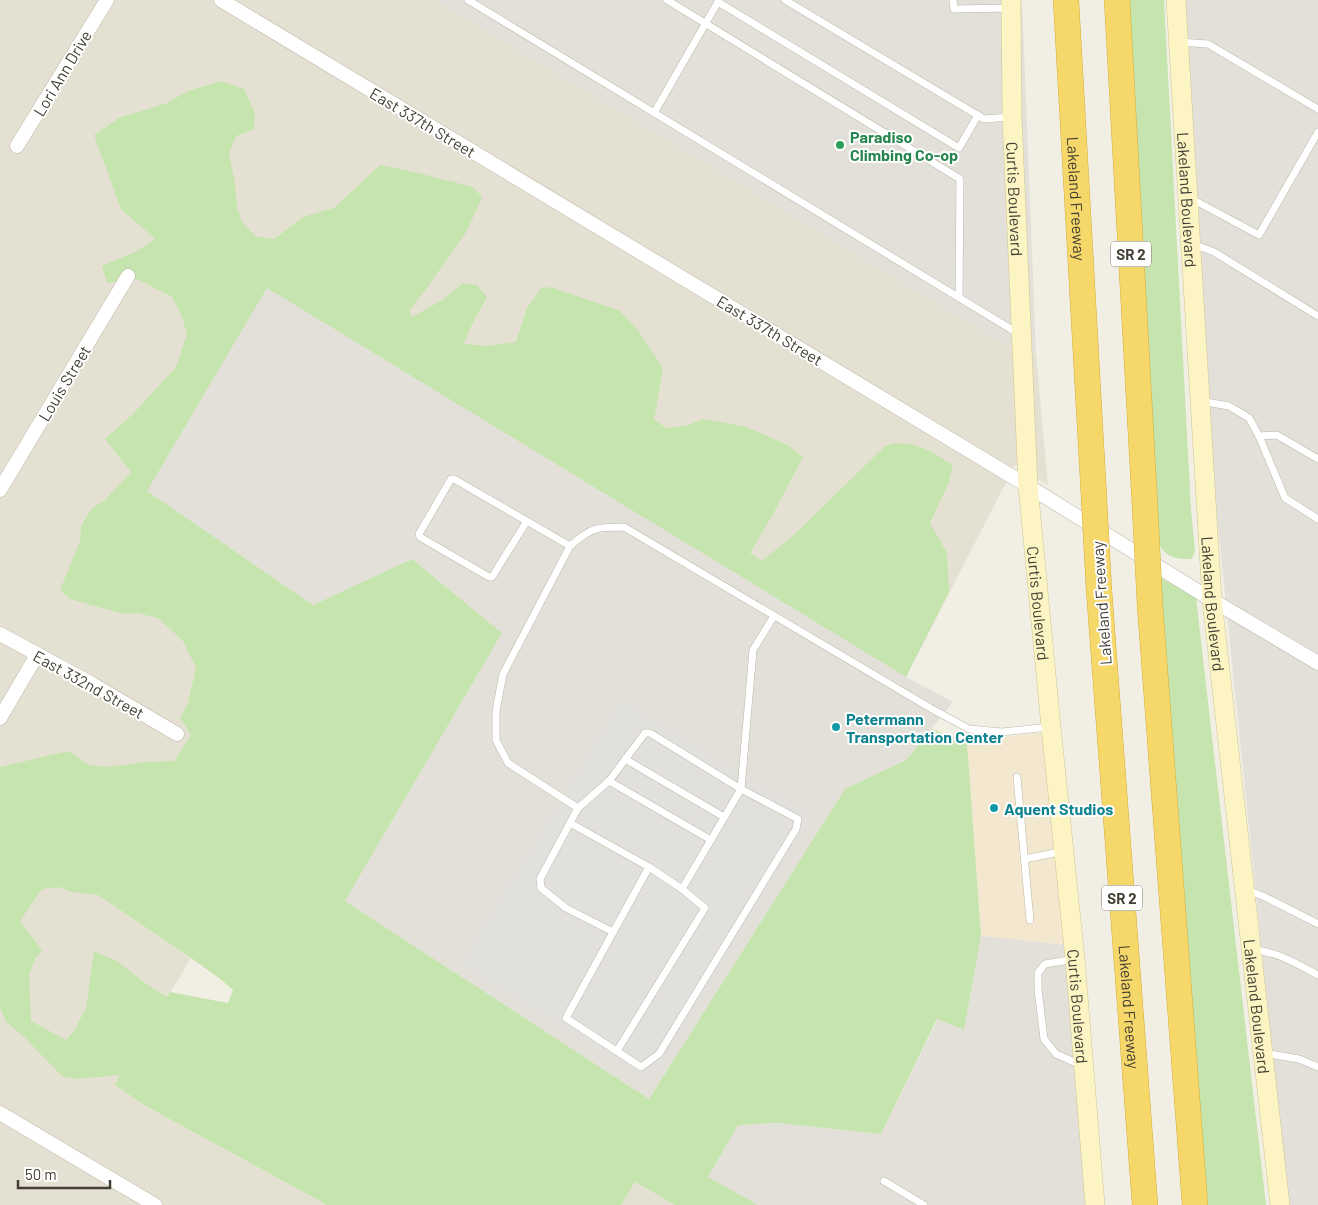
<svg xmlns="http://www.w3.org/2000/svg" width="1318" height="1205" font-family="Barlow,sans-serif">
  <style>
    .residential { fill: #e5e1d2 }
    .commercial { fill: #f3e8cf }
    .industrial { fill: #e3e0d9 }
    .green { fill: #c5e4ae; fill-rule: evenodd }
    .parking { fill: #e2e0dc }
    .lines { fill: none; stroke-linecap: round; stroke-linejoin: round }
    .lane-casing { stroke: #bcb7a7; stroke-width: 8 }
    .street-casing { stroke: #bcb7a7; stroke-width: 15 }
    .secondary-casing { stroke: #cfc696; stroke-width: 20 }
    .highway-casing { stroke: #d5ae3a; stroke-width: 26 }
    .lane { stroke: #fff; stroke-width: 7 }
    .street { stroke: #fff; stroke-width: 14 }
    .secondary { stroke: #fcf5c3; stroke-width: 19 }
    .highway { stroke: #f6d86a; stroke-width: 25 }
    .highway-bridge-casing { stroke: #d5ae3a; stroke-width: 26; stroke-linecap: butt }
    .highway-bridge { stroke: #f6d86a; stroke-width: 25 }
    .leisure-dot { fill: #2e9e5b; stroke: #fff; stroke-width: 2 }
    .culture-dot { fill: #0f9aa8; stroke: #fff; stroke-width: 2 }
    .labels { text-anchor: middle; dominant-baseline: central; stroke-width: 4; stroke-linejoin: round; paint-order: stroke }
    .shield { fill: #fff; stroke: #7b7971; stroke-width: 1 }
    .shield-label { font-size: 15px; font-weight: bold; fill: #433f34 }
    .street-label { font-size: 16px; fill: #433f34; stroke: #fff }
    .leisure-label { font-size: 16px; font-weight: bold; fill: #27864d; stroke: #fff; text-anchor: start }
    .culture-label { font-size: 16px; font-weight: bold; fill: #0d838f; stroke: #fff; text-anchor: start }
  </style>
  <rect width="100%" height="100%" fill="#f1efe4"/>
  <g class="residential">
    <polygon points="0,0 435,0 1007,346 1036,354 1048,485 1015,465 906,677 267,288 147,491 284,586 146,806 98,895 191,958 115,1085 144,1105 327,1205 0,1205"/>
    <polygon points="635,1182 675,1205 621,1205"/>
  </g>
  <polygon class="commercial" points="1046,732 1067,945 981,936 967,742"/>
  <g class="industrial">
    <polygon points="435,0 1022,0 1036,354 1007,346"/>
    <polygon points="1183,0 1318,0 1318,1205 1289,1205 1276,1090 1212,468"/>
    <polygon points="267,288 906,677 953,702 906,760 845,789 649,1099 345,901 502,633 412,559 313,605 147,491"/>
    <polygon points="981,936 1067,945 1091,1205 758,1205 708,1177 738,1125 777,1123 881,1134 938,1019 964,1030"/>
  </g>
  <g class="green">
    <path d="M1124 0H1164L1191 510 1195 550 1192 559C1171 560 1164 555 1155 537Z"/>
    <path d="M221 81 244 89 255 113 254 129 236 136 229 153 235 184 237 207 242 222 255 236 274 239 303 217 334 208 380 165 414 172 473 187 482 197 467 231 426 289 409 311 412 317 444 299 463 283 477 285 487 297 471 326 464 344 487 346 516 342 527 308 542 287 554 288 620 311 637 329 663 368 654 420 667 428 685 426 704 419 746 427 788 445 803 457 773 514 750 553 762 561 796 533 884 447C909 436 932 452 953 465L948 484 930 523 947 553 949 592 906 677 267 288 147 491 313 605 412 559 502 633 345 901 649 1099 845 789 906 760 932 729 967 742 981 936 964 1030 937 1019 881 1134 777 1123 738 1125 708 1177 758 1205H675L635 1182 621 1205H327L144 1105 115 1085 120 1075 78 1079 63 1077 23 1036 6 1022 0 1007V767L68 751 89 765 107 767 146 762 174 761 191 735 180 718 188 703 196 668 183 641 158 618 137 613 125 614 95 606 70 599 60 590 80 541 81 526 92 508 104 501 131 472 105 439 133 414 176 367 187 334 181 314 172 297 137 279 107 283 102 266 137 251 155 239 121 209 94 135 119 118 167 103 188 91ZM58 887 72 892 98 895 191 958 219 978 233 990 228 1003 170 992 167 997 145 983 117 961 94 951 86 1008 74 1031 66 1040 31 1021 29 975 35 959 42 950 20 921 42 889Z"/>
    <polygon points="1156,575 1196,598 1266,1205 1208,1205 1190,1031"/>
  </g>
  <polygon class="parking" points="621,699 813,816 652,1082 459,965"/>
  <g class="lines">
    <g class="lane-casing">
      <g id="lane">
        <polyline points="468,0 1019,334"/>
        <polyline points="667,0 960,179 959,297"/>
        <polyline points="785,0 984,119 1012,117"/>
        <polyline points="953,0 954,9 1011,8"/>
        <polyline points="718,2 959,148 978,115"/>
        <polyline points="1179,42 1208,44 1318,109"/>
        <polyline points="654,113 719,0"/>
        <polyline points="1190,198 1259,235 1318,132"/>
        <polyline points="1193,244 1214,252 1318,316"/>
        <polyline points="1200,401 1229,406 1249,418 1259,436 1285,498 1318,519"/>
        <polyline points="1259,436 1277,435 1318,459"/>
        <polyline points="527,521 492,577 489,577 420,537 419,534 451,479 454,479 570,546"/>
        <polyline points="625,759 724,817"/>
        <polyline points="1017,777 1030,920"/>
        <polyline points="609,781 645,733 650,733 741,789 798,819 796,829 659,1054 641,1067 566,1018 649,867 682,889 741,789 753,650 774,616"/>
        <path d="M578 808 508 763 496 740V711L503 674 570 546C592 527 596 527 624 527L932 709 969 729 1002 732 1050 727"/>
        <polyline points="570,823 649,867"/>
        <polyline points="1025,859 1064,851"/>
        <polyline points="1247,890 1265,897 1318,924"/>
        <polyline points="613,932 566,908 541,888 540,879 578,808 609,781 711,840"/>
        <path d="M1251 949C1279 953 1294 962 1318 975"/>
        <polyline points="1075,959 1045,964 1038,973 1038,989 1044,1039 1056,1054 1081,1065"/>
        <polyline points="617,1051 705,908 682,889"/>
        <polyline points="1263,1053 1299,1059 1318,1067"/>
        <polyline points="884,1181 924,1205"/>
      </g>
    </g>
    <g class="street-casing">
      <g id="street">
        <polyline points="221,0 1028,486 1212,600 1318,663"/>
        <polyline points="17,146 107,0"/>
        <polyline points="0,490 128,276"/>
        <polyline points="0,634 92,684 177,734"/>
        <polyline points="0,718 37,655"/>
        <polyline points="0,1113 155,1205"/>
      </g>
    </g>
    <g class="secondary-casing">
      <g id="secondary">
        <path id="s1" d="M1011 0 1012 117 1028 486 1051 727 1075 959 1095 1205"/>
        <path id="s2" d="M1176 0 1212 600 1280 1205"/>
      </g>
    </g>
    <g class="highway-casing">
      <g id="highway">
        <path id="s3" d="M1066 0 1093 480"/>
        <polyline points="1117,0 1145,508"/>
        <path id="s4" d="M1099 590 1145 1205"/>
        <polyline points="1150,606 1195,1205"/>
      </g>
    </g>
    <use href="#lane" class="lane"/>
    <use href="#street" class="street"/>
    <use href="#secondary" class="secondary"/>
    <use href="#highway" class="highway"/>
    <g class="highway-bridge-casing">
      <g id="highway-bridge">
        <polyline points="1093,480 1099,590"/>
        <polyline points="1145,508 1150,606"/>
      </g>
    </g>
    <use href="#highway-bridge" class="highway-bridge"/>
  </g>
  <circle class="leisure-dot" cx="840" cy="145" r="5"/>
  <g class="culture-dot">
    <circle cx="836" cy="727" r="5"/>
    <circle cx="994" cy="808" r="5"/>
  </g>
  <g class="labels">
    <g class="shield">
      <rect x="1111" y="241.5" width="40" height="25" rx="4"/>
      <rect x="1102" y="885.5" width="40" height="25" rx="4"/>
    </g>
    <g class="shield-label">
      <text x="1131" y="254">SR 2</text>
      <text x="1122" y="898">SR 2</text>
    </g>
    <g class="street-label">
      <text transform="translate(62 73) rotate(-59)">Lori Ann Drive</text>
      <text transform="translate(423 122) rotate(31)">East 337th Street</text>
      <text stroke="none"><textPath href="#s1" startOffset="199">Curtis Boulevard</textPath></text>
      <text stroke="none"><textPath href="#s3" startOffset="199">Lakeland Freeway</textPath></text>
      <text stroke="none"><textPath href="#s2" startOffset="200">Lakeland Boulevard</textPath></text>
      <text transform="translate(770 330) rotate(31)">East 337th Street</text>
      <text transform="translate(64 383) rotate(-59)">Louis Street</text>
      <text stroke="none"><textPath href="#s1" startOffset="604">Curtis Boulevard</textPath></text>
      <text transform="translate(1101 603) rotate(-94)">Lakeland Freeway</text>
      <text stroke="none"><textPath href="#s2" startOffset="605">Lakeland Boulevard</textPath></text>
      <text transform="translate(89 684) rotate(29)">East 332nd Street</text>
      <text stroke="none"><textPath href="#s1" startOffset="1009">Curtis Boulevard</textPath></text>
      <text stroke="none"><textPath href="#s2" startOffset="1010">Lakeland Boulevard</textPath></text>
      <text stroke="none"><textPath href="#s4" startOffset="418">Lakeland Freeway</textPath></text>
    </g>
    <g class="leisure-label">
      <text x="850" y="136">Paradiso<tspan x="850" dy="18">Climbing Co-op</tspan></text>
    </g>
    <g class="culture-label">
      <text x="846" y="718">Petermann<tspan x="846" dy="18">Transportation Center</tspan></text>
      <text x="1004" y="808">Aquent Studios</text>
    </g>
  </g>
  <path d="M18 1180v8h92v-8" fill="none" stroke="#433f34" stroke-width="2.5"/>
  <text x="25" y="1180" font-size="15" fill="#433f34" stroke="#ffffff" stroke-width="4" paint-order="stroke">50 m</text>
</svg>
